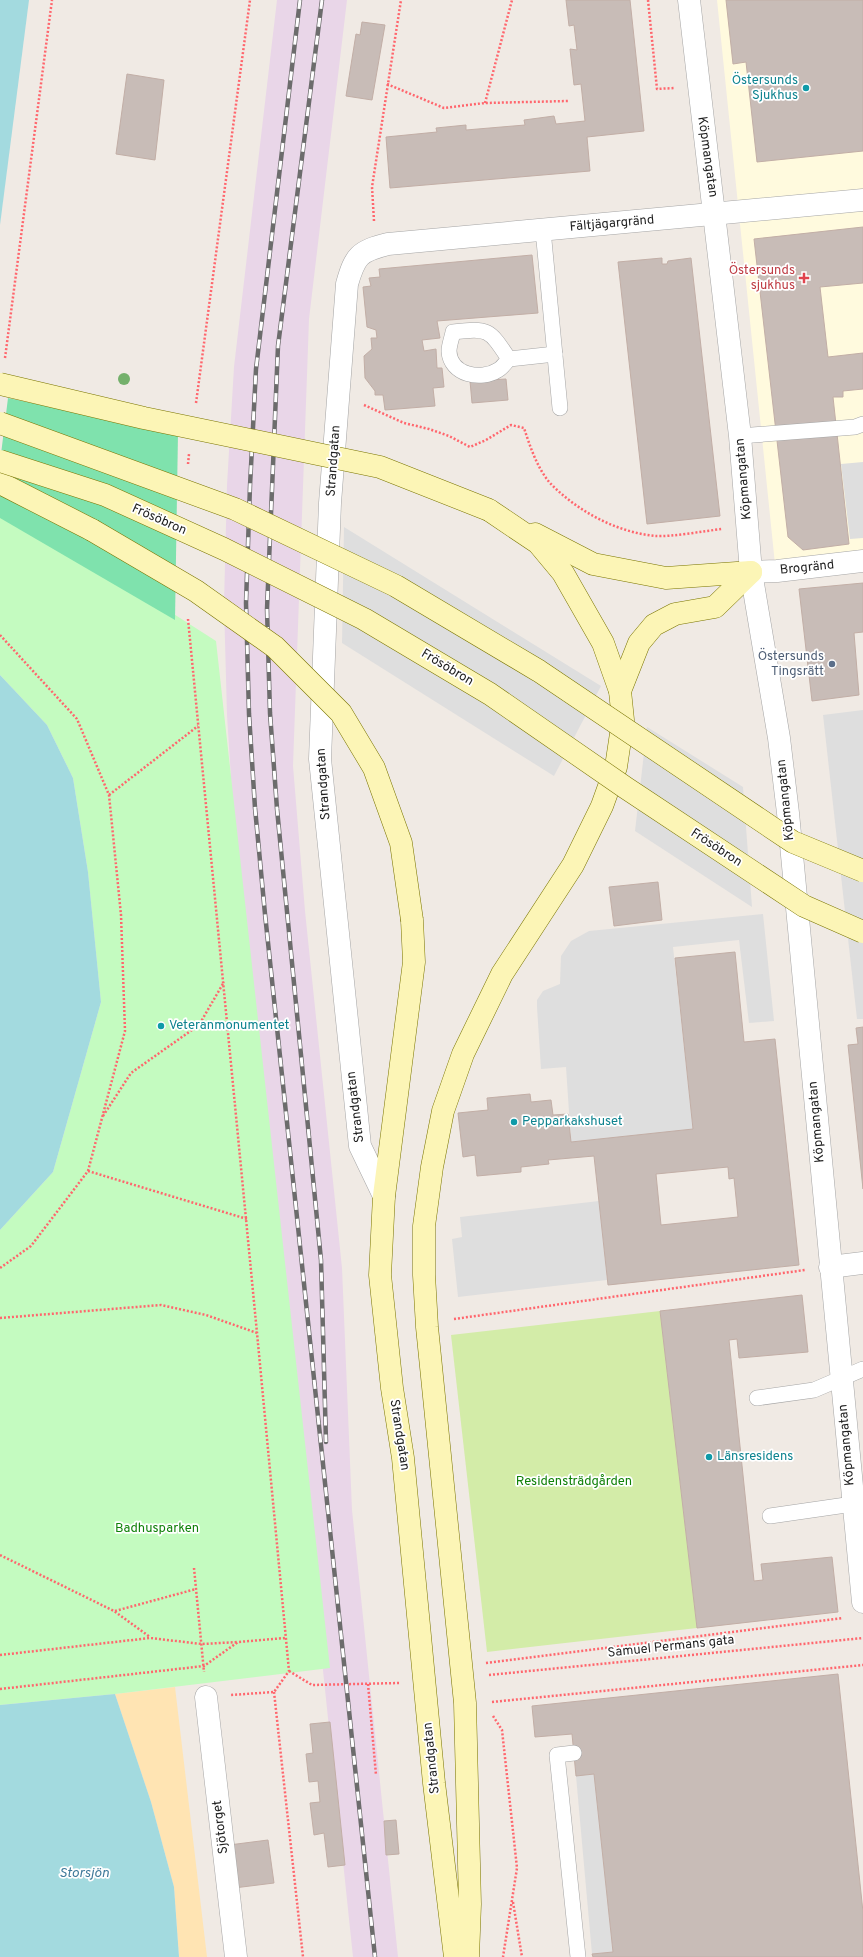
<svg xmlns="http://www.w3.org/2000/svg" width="863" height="1957" font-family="Overpass,sans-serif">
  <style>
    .industrial { fill: #e9d6e8 }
    .education { fill: #fffade }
    .grass { fill: #d3eca8 }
    .sand { fill: #ffe4b3 }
    .park { fill: #c4fbc0 }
    .pitch { fill: #7fe2ad }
    .parking { fill: #dedede }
    .water { fill: #a3dadf }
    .building { fill: #c8bcb7; stroke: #c2aea6; fill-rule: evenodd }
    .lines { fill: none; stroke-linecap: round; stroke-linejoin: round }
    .lane-casing { stroke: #a5a5a5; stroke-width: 16 }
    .street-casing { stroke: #a5a5a5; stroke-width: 23 }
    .secondary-casing { stroke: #7a7501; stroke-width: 23 }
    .path { stroke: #ff666d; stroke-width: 2.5; stroke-dasharray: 2 2; stroke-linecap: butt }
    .lane { stroke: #fff; stroke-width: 15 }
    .street { stroke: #fff; stroke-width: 22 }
    .secondary { stroke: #fcf5b6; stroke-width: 22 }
    .rail-casing { stroke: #6c6c6c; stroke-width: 4.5 }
    .rail { stroke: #fff; stroke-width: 3; stroke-dasharray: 9; stroke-linecap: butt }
    .secondary-bridge-casing { stroke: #7a7501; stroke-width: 23; stroke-linecap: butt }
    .secondary-bridge { stroke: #fcf5b6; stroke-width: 22 }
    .tree { fill: #74b06b }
    .culture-dot { fill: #0f9aa8; stroke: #fff; stroke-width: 1.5 }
    .health-dot { fill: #e0444e; stroke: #fff; stroke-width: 1.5 }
    .service-dot { fill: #5c6f8a; stroke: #fff; stroke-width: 1.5 }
    .labels { text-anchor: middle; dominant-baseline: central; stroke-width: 3.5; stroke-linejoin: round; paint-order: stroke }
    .culture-label { font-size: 13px; fill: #0d838f; stroke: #fff; text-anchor: start }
    .street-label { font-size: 13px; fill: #1e1e1e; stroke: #fff }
    .health-label { font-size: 13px; fill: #be3a42; stroke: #fff; text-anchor: end }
    .service-label { font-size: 13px; fill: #4e5e75; stroke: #fff; text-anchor: end }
    .park-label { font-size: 13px; fill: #0f8108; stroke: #fff }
    .water-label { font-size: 14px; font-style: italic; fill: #3f7a9a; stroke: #fff }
  </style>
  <rect width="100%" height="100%" fill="#f0eae4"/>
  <polygon class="industrial" points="277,0 347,0 309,319 293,766 305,911 342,1268 352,1510 398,1957 353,1957 233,810 227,715 224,604 227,485 234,367"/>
  <polygon class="education" points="717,0 863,0 863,556 775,564"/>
  <polygon class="grass" points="660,1311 697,1628 487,1652 451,1335"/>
  <polygon class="sand" points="175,1687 207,1957 179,1957 174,1887 151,1802 115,1694"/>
  <polygon class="park" points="0,510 144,595 216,641 330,1668 115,1694 0,1705 0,1230 53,1172 101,1002 88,872 73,778 47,725 0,675"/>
  <polygon class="pitch" points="8,398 178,433 175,620 0,518 0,462"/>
  <g class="parking">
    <polygon points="863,462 863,538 850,539 841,464"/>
    <polygon points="344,527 601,686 554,776 342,643"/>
    <polygon points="863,710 863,1019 857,1019 823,715"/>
    <polygon points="647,727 743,787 752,907 635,831"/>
    <polygon points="763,914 774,1021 749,1023 739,940 673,947 693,1129 571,1142 566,1067 541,1069 537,1007 537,1000 543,991 560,984 561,956 571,941 589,931"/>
    <polygon points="599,1201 607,1280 458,1297 452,1239 462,1237 460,1217"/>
    <polygon points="594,1774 613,1952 592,1954 576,1776"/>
  </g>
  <g class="water">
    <polygon points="0,0 29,0 0,225"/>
    <polygon points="0,675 47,725 73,778 88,872 101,1002 53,1172 0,1230"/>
    <polygon points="115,1694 151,1802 174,1887 179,1957 0,1957 0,1705"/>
  </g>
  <g class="building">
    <polygon points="566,0 630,0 644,131 587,137 590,171 390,188 386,137 437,132 436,128 466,125 466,130 525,125 524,120 554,116 556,124 585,121 581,84 574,85 570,49 577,50 574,25 569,26"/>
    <polygon points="726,0 863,0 863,151 757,162 746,62 733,64"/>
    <polygon points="362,22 385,25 372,100 346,96 356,34 360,35"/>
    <polygon points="127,74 164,80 155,160 116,154"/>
    <polygon points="863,227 863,283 820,287 828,357 863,353 863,389 843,391 843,397 833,397 849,544 803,550 788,537 754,239"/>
    <polygon points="532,255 538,313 437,321 440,338 422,340 424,351 436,349 437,368 442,368 444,387 433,388 435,406 385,410 383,395 375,395 375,391 365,378 364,356 372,349 371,338 377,338 376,330 367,327 363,287 371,286 369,278 380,277 379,269"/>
    <polygon points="662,258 662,264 667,264 668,261 691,258 720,516 647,524 618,262"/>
    <polygon points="506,379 508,400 472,403 470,381"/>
    <polygon points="863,583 863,632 854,633 859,695 812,701 799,589"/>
    <polygon points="658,882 662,920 614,926 609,887"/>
    <path d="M735 952 744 1042 775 1039 799 1265 608 1285 594 1156 548 1160 549 1164 521 1167V1172L477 1176 475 1155 463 1157 458 1113 488 1110 487 1098 530 1094 531 1102 551 1100 553 1115 568 1114 571 1142 693 1129 675 958ZM728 1167 729 1179 734 1178 738 1217 661 1225 656 1174Z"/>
    <polygon points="863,1027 863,1189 848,1045 858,1044 856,1028"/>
    <polygon points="802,1295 808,1352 739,1358 737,1339 729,1340 754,1581 763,1580 761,1564 832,1557 838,1612 697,1628 660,1311"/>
    <polygon points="838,1674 863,1912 863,1957 593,1957 592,1954 613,1952 594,1774 576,1776 572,1734 535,1737 532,1706"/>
    <polygon points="330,1722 345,1865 328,1867 324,1833 314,1835 310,1803 320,1802 318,1781 309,1782 306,1754 313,1753 310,1724"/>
    <polygon points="396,1820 399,1854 386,1855 384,1821"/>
    <polygon points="268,1840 274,1883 234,1888 229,1845"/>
  </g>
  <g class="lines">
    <g class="lane-casing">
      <g id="lane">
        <polyline points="543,230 560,408"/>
        <path d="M509 359C506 362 502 368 498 370 481 381 450 375 449 351 449 345 452 338 453 332 489 328 489 329 509 359L555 354"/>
        <polyline points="740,436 855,427 863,424"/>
        <polyline points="757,1398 814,1390 863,1369"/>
        <polyline points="770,1516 853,1504"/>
        <polyline points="574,1753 557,1755 578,1957"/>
      </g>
    </g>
    <g class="street-casing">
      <g id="street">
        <polyline points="689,0 740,436 751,572 779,738 788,813 863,1602"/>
        <polyline points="751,572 777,571 863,561"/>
        <path d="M384 1196 360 1146 320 759 330 503 347 284C355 256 359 251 388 244L863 200"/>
        <polyline points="830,1267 863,1263"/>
        <polyline points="206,1697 236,1957"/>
      </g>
    </g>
    <g class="secondary-casing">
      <g id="secondary">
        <polyline points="0,483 92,530"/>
        <polyline points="535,534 593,564 666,578 751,572"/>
        <polyline points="620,691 639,643 654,625 675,614 715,607 751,572"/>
        <polyline points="412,920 414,962 384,1196 380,1275 392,1388 403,1458 434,1783 455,1957"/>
        <polyline points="468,1957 470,1904 465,1703 427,1327 424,1275 424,1226 432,1167 443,1111 463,1054 502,974 573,865 602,806 616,767 623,720 620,691 603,643 563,573 538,543 489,510"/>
      </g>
    </g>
    <g class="path">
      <polyline points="648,0 657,89 674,88"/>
      <polyline points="387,84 444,108 485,103 569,101"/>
      <polyline points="485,103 512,0"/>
      <polyline points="374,221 372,187 401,0"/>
      <polyline points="5,358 52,0"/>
      <polyline points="196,403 250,0"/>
      <path d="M364 405 404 423 429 429 449 436 470 447 486 440 511 425 524 428C530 446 537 468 550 483 577 511 616 532 655 536 672 537 704 531 722 529"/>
      <polyline points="188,464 189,454"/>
      <polyline points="188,619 257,1333"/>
      <polyline points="0,635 77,719 109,795 121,915 125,1031 88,1171 31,1246 0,1268"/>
      <polyline points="109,795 198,726"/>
      <polyline points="103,1116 131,1073 199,1025 224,982"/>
      <polyline points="88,1171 247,1219"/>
      <polyline points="0,1318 161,1305 206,1315 257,1333 289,1671 274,1692 231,1695"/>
      <polyline points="454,1319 805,1270"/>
      <polyline points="0,1555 114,1611 150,1637"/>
      <polyline points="194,1568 204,1672"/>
      <polyline points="115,1611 196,1589"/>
      <polyline points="0,1655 150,1638 202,1644 238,1642"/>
      <polyline points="486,1663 843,1618"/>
      <polyline points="289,1671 312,1685 399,1683"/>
      <polyline points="489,1675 863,1638"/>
      <polyline points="368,1684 376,1775"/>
      <polyline points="0,1689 204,1666 238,1642 285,1638"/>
      <polyline points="274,1692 303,1957"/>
      <polyline points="492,1702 863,1665"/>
      <polyline points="493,1716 502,1730 517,1868 503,1957"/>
      <polyline points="513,1902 522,1957"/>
    </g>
    <use href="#lane" class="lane"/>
    <use href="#street" class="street"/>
    <use href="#secondary" class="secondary"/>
    <g class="rail-casing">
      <g id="rail">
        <polyline points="300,0 256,369 250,486 246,603 249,714 255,808 265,914 375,1957"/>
        <polyline points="322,0 278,346 267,609 270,713 277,809 321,1260 326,1442"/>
      </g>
    </g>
    <use href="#rail" class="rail"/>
    <g class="secondary-bridge-casing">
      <g id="secondary-bridge">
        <polyline points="0,384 144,418 380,467 489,510"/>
        <polyline points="0,423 235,509 396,586 539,671 793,842 863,871"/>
        <polyline points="0,461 105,495 224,549 364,619 490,694 626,788 804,906 863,932"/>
        <polyline points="92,530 196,591 275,647 341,713 374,768 401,843 412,920"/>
      </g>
    </g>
    <use href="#secondary-bridge" class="secondary-bridge"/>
  </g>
  <circle class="tree" cx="124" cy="379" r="6"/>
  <g class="culture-dot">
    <circle cx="806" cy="88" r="4"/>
    <circle cx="161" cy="1026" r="4"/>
    <circle cx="514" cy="1122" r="4"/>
    <circle cx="709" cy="1457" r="4"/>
  </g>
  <path class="health-dot" d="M802 272h4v4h4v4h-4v4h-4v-4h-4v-4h4z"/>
  <circle class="service-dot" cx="832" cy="664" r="4"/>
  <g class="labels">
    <g class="culture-label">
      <text x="798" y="81" text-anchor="end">Östersunds<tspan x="798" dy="15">Sjukhus</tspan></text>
      <text x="169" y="1026">Veteranmonumentet</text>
      <text x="522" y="1122">Pepparkakshuset</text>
      <text x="717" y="1457">Länsresidens</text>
    </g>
    <g class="street-label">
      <text transform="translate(707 157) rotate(82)">Köpmangatan</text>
      <text transform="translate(612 224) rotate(-5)">Fältjägargränd</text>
      <text transform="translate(334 461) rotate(-86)">Strandgatan</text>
      <text transform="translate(744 479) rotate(-95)">Köpmangatan</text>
      <text transform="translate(159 520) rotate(24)">Frösöbron</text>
      <text transform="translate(807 568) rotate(-6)">Brogränd</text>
      <text transform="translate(447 668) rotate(31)">Frösöbron</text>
      <text transform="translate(324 784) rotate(-94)">Strandgatan</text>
      <text transform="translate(786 800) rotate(-96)">Köpmangatan</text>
      <text transform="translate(716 848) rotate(33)">Frösöbron</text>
      <text transform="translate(356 1107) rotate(-97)">Strandgatan</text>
      <text transform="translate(817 1122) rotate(-95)">Köpmangatan</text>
      <text transform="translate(399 1435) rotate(81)">Strandgatan</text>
      <text transform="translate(847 1445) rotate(-95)">Köpmangatan</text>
      <text transform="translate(671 1647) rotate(-6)">Samuel Permans gata</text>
      <text transform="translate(432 1758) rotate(-96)">Strandgatan</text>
      <text transform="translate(221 1827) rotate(-97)">Sjötorget</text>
    </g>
    <g class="health-label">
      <text x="795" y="271">Östersunds<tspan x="795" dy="15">sjukhus</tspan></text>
    </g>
    <g class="service-label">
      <text x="824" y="657">Östersunds<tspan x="824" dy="15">Tingsrätt</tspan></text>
    </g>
    <g class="park-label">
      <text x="574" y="1482">Residensträdgården</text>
      <text x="157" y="1529">Badhusparken</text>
    </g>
    <g class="water-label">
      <text x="84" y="1873">Storsjön</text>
    </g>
  </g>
</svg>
